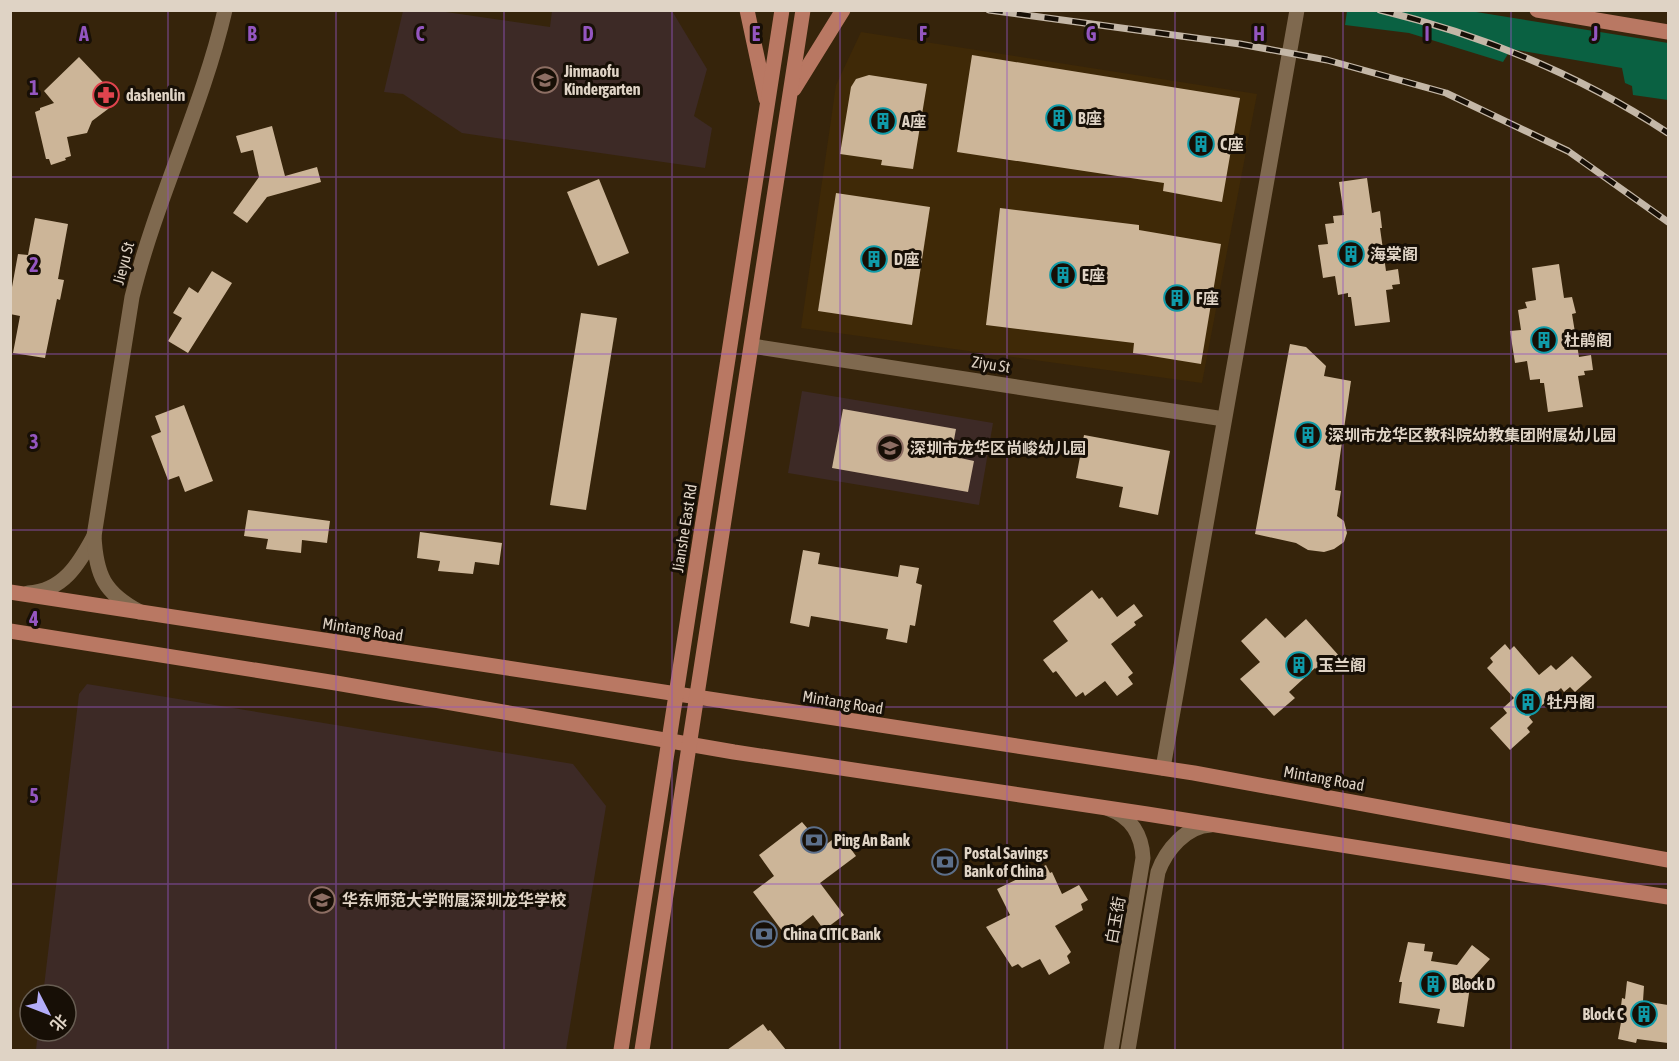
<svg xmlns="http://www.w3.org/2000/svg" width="1679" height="1061" font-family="'Asap Condensed','Noto Sans SC',sans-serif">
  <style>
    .built { fill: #3f2907 }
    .education { fill: #3d2a26 }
    .green { fill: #0a6142 }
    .building { fill: #ccb598 }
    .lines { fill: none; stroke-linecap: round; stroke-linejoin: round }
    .minor { stroke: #7f694f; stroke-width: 15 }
    .major { stroke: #b97863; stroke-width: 15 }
    .rail-casing { stroke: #c4b7a7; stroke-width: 7 }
    .rail { stroke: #170f06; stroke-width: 4.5; stroke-dasharray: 14; stroke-linecap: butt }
    .grid { fill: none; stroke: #9456c0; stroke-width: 1.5; stroke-opacity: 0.55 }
    .labels { text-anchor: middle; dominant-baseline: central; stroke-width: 6; stroke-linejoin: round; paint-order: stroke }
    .poi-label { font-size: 16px; font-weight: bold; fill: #dfd3c5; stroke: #170f06; text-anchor: start }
    .street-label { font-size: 16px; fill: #dfd3c5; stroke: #170f06 }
    .grid-label { font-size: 20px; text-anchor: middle; font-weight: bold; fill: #9456c0; stroke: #170f06; stroke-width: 6; stroke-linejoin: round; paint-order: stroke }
  </style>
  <rect width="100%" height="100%" fill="#36240b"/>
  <polygon class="built" points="861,32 1257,94 1202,383 801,328 836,85"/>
  <g class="education">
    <polygon points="403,11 439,11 550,27 552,11 672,11 707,69 694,116 712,128 705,168 462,133 403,94 384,92"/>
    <polygon points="802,391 993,423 979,505 788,473"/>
    <polygon points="87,684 573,764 606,806 566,1050 36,1050 38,1031 66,1031 66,995 43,995 79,694"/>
  </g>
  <polygon class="green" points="1347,11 1470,11 1668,43 1668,100 1633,95 1632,86 1625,83 1622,68 1511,49 1503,62 1409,33 1345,25"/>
  <g class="building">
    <polygon points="972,55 1240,98 1222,202 1163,191 1164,183 957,152"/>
    <polygon points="79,57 116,96 109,103 111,105 108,109 92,121 87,133 67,137 71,156 65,158 66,160 51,165 49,159 46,159 35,112 40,110 40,108 54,103 44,91"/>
    <polygon points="869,75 927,84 913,169 881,165 882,160 840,154 851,87 856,79"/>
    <polygon points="272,126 285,176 317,167 321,182 267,197 247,223 233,213 259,177 253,150 241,153 236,136"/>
    <polygon points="1367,178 1372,213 1380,211 1382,228 1380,228 1386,271 1398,269 1400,284 1392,285 1393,289 1386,290 1390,322 1355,326 1351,297 1348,297 1348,293 1338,295 1335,276 1323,278 1318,245 1328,244 1325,224 1334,223 1333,216 1344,215 1339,182"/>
    <polygon points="599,179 629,253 598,266 567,192"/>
    <polygon points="836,193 930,207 912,325 818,311"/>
    <polygon points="1000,208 1139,225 1139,230 1221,244 1201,364 1133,353 1134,343 986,325"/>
    <polygon points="35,218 68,224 58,279 64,280 60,300 57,299 45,358 13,353 20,316 10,314 10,298 18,254 28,255"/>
    <polygon points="1559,264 1564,298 1572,297 1576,313 1572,314 1579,357 1591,355 1593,370 1584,371 1585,375 1578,376 1583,407 1548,412 1544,383 1540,383 1540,379 1530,380 1527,361 1515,363 1510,331 1521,330 1518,310 1527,308 1525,302 1536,300 1532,268"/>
    <polygon points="212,271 232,283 188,353 168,341 182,318 173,313 189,287 198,293"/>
    <polygon points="581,313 617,318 586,510 550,505"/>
    <polygon points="1290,344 1306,347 1326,366 1324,376 1351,381 1335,490 1341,491 1337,516 1344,521 1347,533 1344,542 1334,549 1324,552 1308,550 1296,543 1255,534"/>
    <polygon points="184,405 213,481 185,492 179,476 168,480 151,436 161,432 155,416"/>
    <polygon points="843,409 956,429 951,456 974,461 968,492 832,468"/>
    <polygon points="1084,435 1170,451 1158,515 1119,507 1123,487 1076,478"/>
    <polygon points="248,510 330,521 327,543 302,540 301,553 266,549 268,539 244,536"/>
    <polygon points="420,532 502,543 499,565 475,562 473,574 438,571 440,561 417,558"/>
    <polygon points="803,550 820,553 818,564 898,577 900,565 919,568 916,583 922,585 915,626 910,625 907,643 886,639 888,629 811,616 809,627 790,623"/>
    <polygon points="1092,590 1099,599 1102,597 1117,617 1134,604 1143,616 1134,622 1136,625 1111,644 1133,673 1128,677 1133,684 1117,696 1105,681 1085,696 1083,692 1076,697 1056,671 1053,673 1043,660 1068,641 1053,621"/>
    <polygon points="1266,618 1285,638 1306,619 1341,658 1322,675 1315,668 1289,692 1295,698 1274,716 1240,679 1260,662 1241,641"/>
    <polygon points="1505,644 1510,650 1514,646 1539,675 1551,665 1556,670 1572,656 1592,677 1575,692 1570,687 1564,692 1561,688 1529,717 1533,722 1527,728 1530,732 1510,750 1490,728 1507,713 1503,708 1514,698 1487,668 1493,662 1490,658"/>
    <polygon points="802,822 808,829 810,828 824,846 840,834 856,856 820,883 844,915 824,930 813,915 794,930 791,926 783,932 753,892 774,876 759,855"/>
    <polygon points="1046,865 1050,873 1052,872 1062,894 1079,885 1088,900 1081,904 1083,910 1055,926 1071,952 1067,956 1070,963 1049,975 1040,959 1022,968 1018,964 1012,967 986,927 1010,915 997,889"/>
    <polygon points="1408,942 1425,944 1424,951 1433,952 1431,961 1457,965 1472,945 1490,959 1471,980 1464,1027 1437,1023 1440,1009 1399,1003 1402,982 1399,982"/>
    <polygon points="1627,981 1644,986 1643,1001 1668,1005 1668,1043 1637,1039 1636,1043 1618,1039 1621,1022 1619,1022 1622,998 1625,999"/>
    <polygon points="763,1024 768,1031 770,1030 786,1050 727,1050"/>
  </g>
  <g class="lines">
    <g class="minor">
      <polyline points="752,346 1224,419"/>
      <path d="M28 593C63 591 79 564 94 536"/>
      <path d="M140 612C104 593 96 575 94 536L132 297C156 199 202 109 225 10"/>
      <polyline points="1163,768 1297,10"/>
      <path d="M1109 809C1131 817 1142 835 1143 858L1111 1050"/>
      <path d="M1128 1050 1158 872C1166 850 1186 826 1211 825"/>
    </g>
    <g class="major">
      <polyline points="747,10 766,99"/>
      <polyline points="1537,10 1668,32"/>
      <polyline points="794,89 843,10"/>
      <polyline points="10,592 1194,773 1668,860"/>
      <polyline points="10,631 336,683 734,752 1147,814 1668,897"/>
      <polyline points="621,1050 782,10"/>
      <polyline points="642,1050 803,10"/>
    </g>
    <g class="rail-casing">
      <g id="rail">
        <polyline points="989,10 1240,44 1327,60 1446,93 1568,151 1668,222"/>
        <path d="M1380 10C1482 35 1580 75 1668 133"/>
      </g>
    </g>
    <use href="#rail" class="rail"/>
  </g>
  <path class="grid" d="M168 10V1050M336 10V1050M504 10V1050M672 10V1050M840 10V1050M1007 10V1050M1175 10V1050M1343 10V1050M1511 10V1050M10 177H1668M10 354H1668M10 530H1668M10 707H1668M10 884H1668"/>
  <defs>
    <g id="school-ring" transform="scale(1.35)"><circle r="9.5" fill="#170f06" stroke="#8d6e63" stroke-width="1.5"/><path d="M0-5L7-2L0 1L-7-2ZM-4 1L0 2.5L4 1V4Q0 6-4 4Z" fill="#8d6e63"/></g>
    <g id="pharmacy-ring" transform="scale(1.35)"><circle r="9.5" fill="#170f06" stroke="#e0444e" stroke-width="1.5"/><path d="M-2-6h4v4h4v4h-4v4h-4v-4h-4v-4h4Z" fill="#e0444e"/></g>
    <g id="building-ring" transform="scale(1.35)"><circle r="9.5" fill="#170f06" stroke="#0f9aa8" stroke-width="1.5"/><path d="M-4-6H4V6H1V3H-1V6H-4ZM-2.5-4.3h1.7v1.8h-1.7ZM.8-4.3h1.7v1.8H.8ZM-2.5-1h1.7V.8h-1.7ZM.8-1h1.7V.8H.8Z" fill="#0f9aa8"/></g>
    <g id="bank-ring" transform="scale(1.35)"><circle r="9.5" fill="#170f06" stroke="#5c6f8a" stroke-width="1.5"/><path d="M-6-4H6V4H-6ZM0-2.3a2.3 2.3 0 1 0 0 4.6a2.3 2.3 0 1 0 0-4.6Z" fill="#5c6f8a"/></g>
  </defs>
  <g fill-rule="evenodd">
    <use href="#school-ring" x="545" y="80"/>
    <use href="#pharmacy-ring" x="106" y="95"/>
    <use href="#building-ring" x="1059" y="118"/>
    <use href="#building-ring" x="883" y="121"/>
    <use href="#building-ring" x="1201" y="144"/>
    <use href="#building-ring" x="1351" y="254"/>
    <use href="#building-ring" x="874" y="259"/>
    <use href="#building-ring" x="1063" y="275"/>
    <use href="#building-ring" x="1177" y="298"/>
    <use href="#building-ring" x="1544" y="340"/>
    <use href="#building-ring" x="1308" y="435"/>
    <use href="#school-ring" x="890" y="448"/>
    <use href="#building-ring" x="1299" y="665"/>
    <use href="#building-ring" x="1528" y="702"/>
    <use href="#bank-ring" x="814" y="840"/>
    <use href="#bank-ring" x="945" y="862"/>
    <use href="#school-ring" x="322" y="900"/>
    <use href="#bank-ring" x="764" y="934"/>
    <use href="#building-ring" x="1433" y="984"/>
    <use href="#building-ring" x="1644" y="1014"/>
  </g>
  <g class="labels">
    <g class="poi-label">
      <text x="564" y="71">Jinmaofu<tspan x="564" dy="18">Kindergarten</tspan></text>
      <text x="126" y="95">dashenlin</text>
      <text x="1078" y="118">B座</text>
      <text x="902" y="121">A座</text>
      <text x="1220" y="144">C座</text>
      <text x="1370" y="254">海棠阁</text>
      <text x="894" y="259">D座</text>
      <text x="1082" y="275">E座</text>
      <text x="1196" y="298">F座</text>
      <text x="1564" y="340">杜鹃阁</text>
      <text x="1328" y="435">深圳市龙华区教科院幼教集团附属幼儿园</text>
      <text x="910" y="448">深圳市龙华区尚峻幼儿园</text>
      <text x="1318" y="665">玉兰阁</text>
      <text x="1547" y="702">牡丹阁</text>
      <text x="834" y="840">Ping An Bank</text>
      <text x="964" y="853">Postal Savings<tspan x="964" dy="18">Bank of China</tspan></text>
      <text x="342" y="900">华东师范大学附属深圳龙华学校</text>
      <text x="783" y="934">China CITIC Bank</text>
      <text x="1452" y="984">Block D</text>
      <text x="1624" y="1014" text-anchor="end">Block C</text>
    </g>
    <g class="street-label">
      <text transform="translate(123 263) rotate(-75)">Jieyu St</text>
      <text transform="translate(991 364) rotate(9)">Ziyu St</text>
      <text transform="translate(684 528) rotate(-81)">Jianshe East Rd</text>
      <text transform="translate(363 629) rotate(9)">Mintang Road</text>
      <text transform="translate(843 702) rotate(9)">Mintang Road</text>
      <text transform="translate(1324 778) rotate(10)">Mintang Road</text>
      <text transform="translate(1115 920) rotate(-80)">白玉街</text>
    </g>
  </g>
  <g class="grid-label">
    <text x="84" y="41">A</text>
    <text x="252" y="41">B</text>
    <text x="420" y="41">C</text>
    <text x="588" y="41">D</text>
    <text x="756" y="41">E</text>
    <text x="923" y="41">F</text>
    <text x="1091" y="41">G</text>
    <text x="1259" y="41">H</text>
    <text x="1427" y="41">I</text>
    <text x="1595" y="41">J</text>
    <text x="34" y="95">1</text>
    <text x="34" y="272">2</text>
    <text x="34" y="449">3</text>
    <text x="34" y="626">4</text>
    <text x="34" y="803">5</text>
  </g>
  <rect width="1679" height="1061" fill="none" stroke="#dfd3c5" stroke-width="24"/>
  <g transform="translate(48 1013) rotate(132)"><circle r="28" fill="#170f06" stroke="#675d52" stroke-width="1.5"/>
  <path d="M0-4.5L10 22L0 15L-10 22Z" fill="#b3adf9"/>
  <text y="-9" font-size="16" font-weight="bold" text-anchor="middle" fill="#dfd3c5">北</text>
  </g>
</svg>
